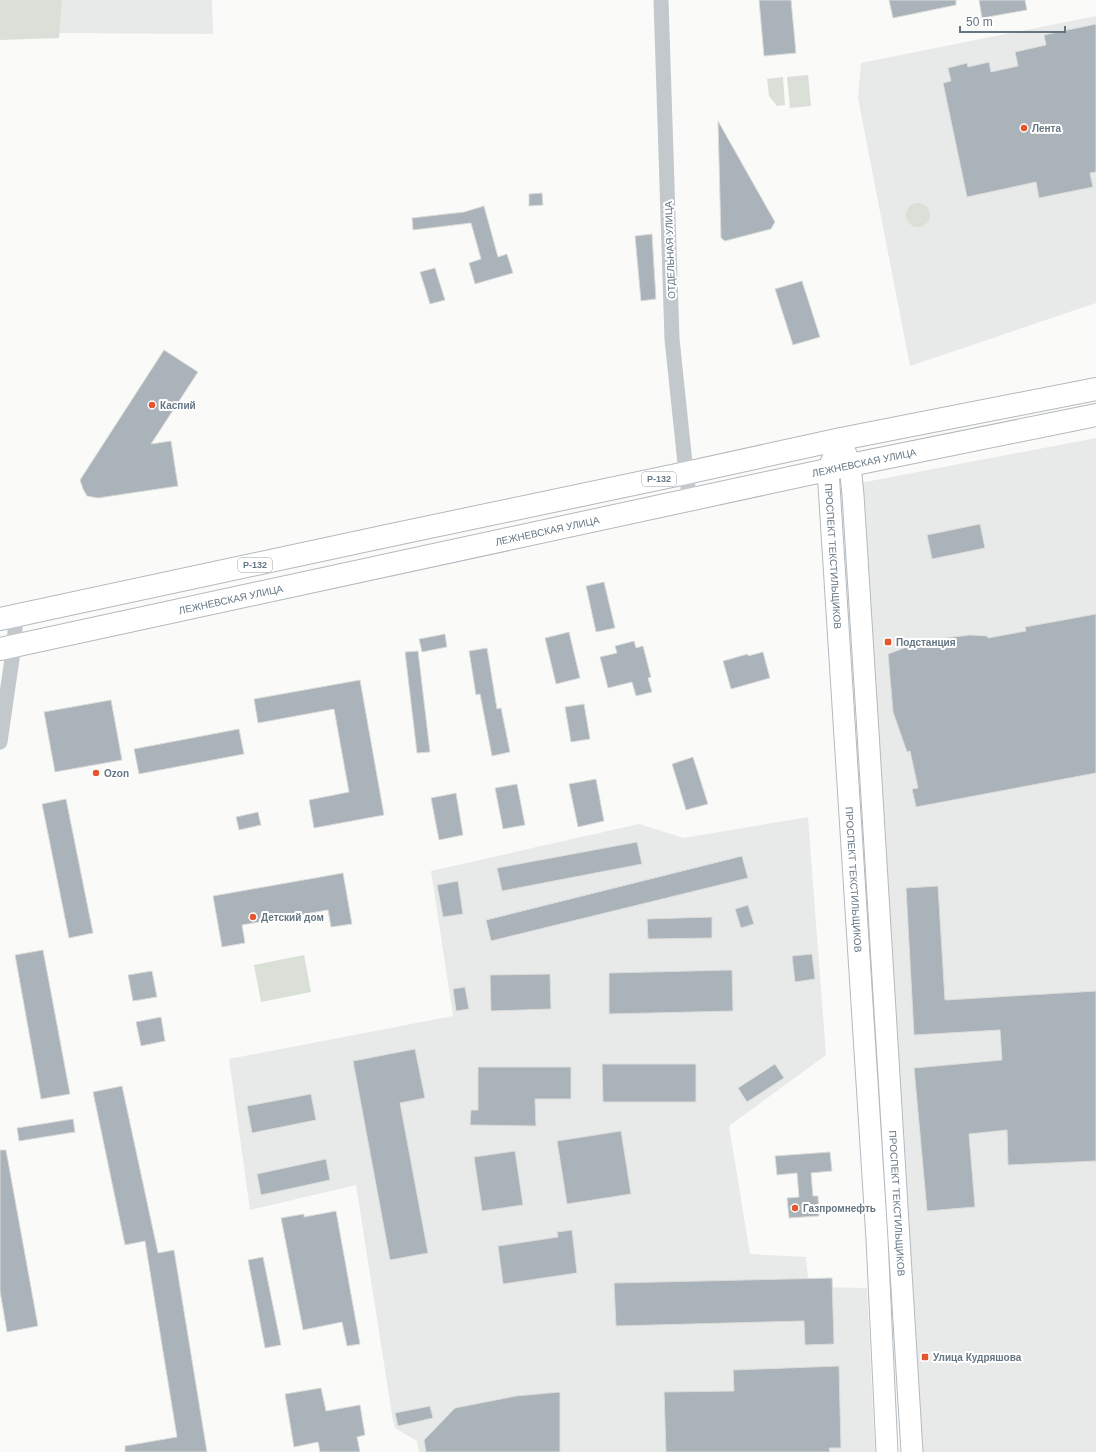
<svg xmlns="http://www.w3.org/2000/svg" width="1096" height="1452" font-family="Arial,sans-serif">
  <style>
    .built { fill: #e8e9e9 }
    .green { fill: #dadfd7 }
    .building { fill: #aab3b9; stroke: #dcdcda }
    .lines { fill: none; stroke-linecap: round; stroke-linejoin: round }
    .secondary-casing { stroke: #b3babf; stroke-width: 23 }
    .highway-casing { stroke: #b4b9bd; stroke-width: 24 }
    .street { stroke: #c3c8cc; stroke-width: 15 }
    .secondary { stroke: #fff; stroke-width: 21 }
    .highway { stroke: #fff; stroke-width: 22 }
    .poi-dot { fill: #e4572e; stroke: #fff; stroke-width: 1.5 }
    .labels { text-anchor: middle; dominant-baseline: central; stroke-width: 4; stroke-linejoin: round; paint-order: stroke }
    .shield { fill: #fff; stroke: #939fa8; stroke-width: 1 }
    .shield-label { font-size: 9px; font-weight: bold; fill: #657683 }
    .poi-label { font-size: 10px; font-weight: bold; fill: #657683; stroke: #fff; text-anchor: start }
    .street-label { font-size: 10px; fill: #657683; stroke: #fff }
  </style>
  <rect width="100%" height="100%" fill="#fafaf8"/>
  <g class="built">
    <polygon points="62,0 212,0 213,34 59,33"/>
    <polygon points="1096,16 1096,303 910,366 858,98 861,63"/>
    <polygon points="1096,438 1096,1452 908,1452 860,483"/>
    <polygon points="808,817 826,1055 729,1126 750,1254 806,1257 809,1287 867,1288 875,1452 419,1452 417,1441 395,1428 393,1421 356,1185 250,1210 229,1059 453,1016 431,871 639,824 684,838"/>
  </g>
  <g class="green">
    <polygon points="0,0 62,0 59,38 0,40"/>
    <polygon points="808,75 811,106 790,108 787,77"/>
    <polygon points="783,77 785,105 777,106 769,96 767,79"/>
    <circle cx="918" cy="215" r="12"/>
    <polygon points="304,955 311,992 261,1002 254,965"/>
  </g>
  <g class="building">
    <polygon points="759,0 791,0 796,53 764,56"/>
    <polygon points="889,0 956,0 956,5 893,18"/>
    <polygon points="979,0 1025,0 1027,10 982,18"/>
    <polygon points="1096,24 1096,172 1090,173 1093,187 1039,198 1036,182 967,197 943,83 951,81 948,68 967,63 968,67 989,62 991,72 1018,66 1015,52 1046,45 1044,35"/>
    <polygon points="718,121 775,222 771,229 725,241 721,238"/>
    <polygon points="542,193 543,205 529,206 529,194"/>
    <polygon points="484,206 498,257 507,254 513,273 475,284 469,263 481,259 471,223 413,230 412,218 464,212"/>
    <polygon points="652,234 656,299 641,301 635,236"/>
    <polygon points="435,268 445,300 430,304 420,272"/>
    <polygon points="802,281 820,337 793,345 775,289"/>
    <polygon points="164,350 198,372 151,444 171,441 178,486 98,498 87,496 83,489 80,480"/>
    <polygon points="980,524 985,548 932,559 927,535"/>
    <polygon points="604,582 615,628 596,632 586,586"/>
    <polygon points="1096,614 1096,773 916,807 912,789 918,788 910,751 907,752 893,712 888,654 920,642 936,639 970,635 987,636 988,638 1026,631 1025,627"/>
    <polygon points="569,632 580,678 556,684 545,638"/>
    <polygon points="445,634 447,647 422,652 419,639"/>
    <polygon points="634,641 636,648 643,646 651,677 648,678 652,692 636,696 632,682 608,688 600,657 617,653 615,646"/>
    <polygon points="487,648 497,709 501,708 510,752 492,756 480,694 476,695 469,651"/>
    <polygon points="418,651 430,752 417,753 405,652"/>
    <polygon points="763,652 770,678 731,689 723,661 748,654 748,656"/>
    <polygon points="360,680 384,815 314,828 309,800 349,792 334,709 258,723 254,699"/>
    <polygon points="111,700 122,760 55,772 44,712"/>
    <polygon points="584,704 590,739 571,742 565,707"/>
    <polygon points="239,729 244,754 139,774 134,749"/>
    <polygon points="693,757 708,804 686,810 672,764"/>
    <polygon points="596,779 604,821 578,827 569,784"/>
    <polygon points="517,784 525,825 503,829 495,788"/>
    <polygon points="456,793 463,835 439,840 431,798"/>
    <polygon points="66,799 93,933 69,938 42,804"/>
    <polygon points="258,812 261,825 239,830 236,817"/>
    <polygon points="637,842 642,864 502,891 497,868"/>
    <polygon points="742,856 748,878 491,941 486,920"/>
    <polygon points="343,873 352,924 331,927 328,910 242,925 245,943 222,947 213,896"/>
    <polygon points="458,881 463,914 443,917 437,885"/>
    <polygon points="938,886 945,1000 1096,991 1096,1161 1008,1165 1007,1130 969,1134 975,1207 927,1211 914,1068 1002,1060 1000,1030 914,1035 906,888"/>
    <polygon points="748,905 754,924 741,928 735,909"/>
    <polygon points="712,917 712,938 648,939 647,919"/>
    <polygon points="43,950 70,1094 41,1099 15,955"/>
    <polygon points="812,954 815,979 795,982 792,956"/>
    <polygon points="732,970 733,1011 609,1014 609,973"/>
    <polygon points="152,971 157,997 133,1001 128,975"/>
    <polygon points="550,974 551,1009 491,1011 490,975"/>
    <polygon points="465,987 469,1009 456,1011 453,989"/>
    <polygon points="161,1017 165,1041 141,1046 136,1022"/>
    <polygon points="415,1049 425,1098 400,1103 428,1253 390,1260 353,1061"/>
    <polygon points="602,1064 696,1064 696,1102 603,1102"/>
    <polygon points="775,1064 784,1078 747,1102 738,1088"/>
    <polygon points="478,1067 571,1067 571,1099 535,1099 536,1126 470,1125 471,1110 478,1110"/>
    <polygon points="122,1086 158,1253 174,1250 207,1452 125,1452 125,1446 177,1437 145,1241 125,1245 93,1092"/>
    <polygon points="311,1094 316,1120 252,1133 247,1106"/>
    <polygon points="73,1119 75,1132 19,1141 17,1128"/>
    <polygon points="621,1131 631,1194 567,1204 557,1141"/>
    <polygon points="0,1150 6,1150 38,1326 7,1332 0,1291"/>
    <polygon points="515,1151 523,1205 482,1211 474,1157"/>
    <polygon points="830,1152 832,1171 811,1173 813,1196 818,1196 819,1216 789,1218 787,1198 799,1197 797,1173 777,1175 775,1156"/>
    <polygon points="326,1159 330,1180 261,1195 257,1174"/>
    <polygon points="336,1211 360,1344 347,1346 342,1322 303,1330 281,1218 304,1214 304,1217"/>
    <polygon points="572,1230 577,1273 503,1284 498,1246 558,1237 557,1232"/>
    <polygon points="263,1257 281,1345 265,1348 248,1260"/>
    <polygon points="832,1278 834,1344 805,1345 804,1321 616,1326 614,1283"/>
    <polygon points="839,1366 841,1448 829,1448 830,1452 666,1452 664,1392 734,1391 733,1370"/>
    <polygon points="321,1388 326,1411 360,1405 365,1435 357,1437 360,1452 320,1452 318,1442 294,1447 285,1394"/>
    <polygon points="560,1392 560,1452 426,1452 424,1440 455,1408 516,1396"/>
    <polygon points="430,1406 433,1418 398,1426 395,1413"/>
  </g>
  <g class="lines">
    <g class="secondary-casing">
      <g id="secondary">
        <path id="s1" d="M841 439 828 470 877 1239 887 1452"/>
        <path id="s2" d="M844 449 850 465 853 495C873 814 894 1133 912 1452"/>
      </g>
    </g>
    <g class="highway-casing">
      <g id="highway">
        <polyline points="0,619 382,537 686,473 841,439 1096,389"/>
        <path id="s3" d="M0 649 850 465 1096 415"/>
      </g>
    </g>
    <g class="street">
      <polyline points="661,0 672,339 686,473 690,500"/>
      <polyline points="0,742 14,645 16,616"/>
    </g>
    <use href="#secondary" class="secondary"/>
    <use href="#highway" class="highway"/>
  </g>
  <g class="poi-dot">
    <circle cx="1024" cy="128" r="4"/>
    <circle cx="152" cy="405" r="4"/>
    <rect x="884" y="638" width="8" height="8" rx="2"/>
    <circle cx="96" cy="773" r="4"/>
    <circle cx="253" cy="917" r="4"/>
    <circle cx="795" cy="1208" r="4"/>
    <rect x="921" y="1353" width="8" height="8" rx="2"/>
  </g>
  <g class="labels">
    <g class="shield">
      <rect x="642" y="472" width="34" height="14" rx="3"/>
      <rect x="238" y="558" width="34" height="14" rx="3"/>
    </g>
    <g class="shield-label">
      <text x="659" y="479">Р-132</text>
      <text x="255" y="565">Р-132</text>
    </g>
    <g class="poi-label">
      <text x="1032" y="128">Лента</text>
      <text x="160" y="405">Каспий</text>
      <text x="896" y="642">Подстанция</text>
      <text x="104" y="773">Ozon</text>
      <text x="261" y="917">Детский дом</text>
      <text x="803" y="1208">Газпромнефть</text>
      <text x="933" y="1357">Улица Кудряшова</text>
    </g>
    <g class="street-label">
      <text transform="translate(670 250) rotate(-92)">ОТДЕЛЬНАЯ УЛИЦА</text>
      <text stroke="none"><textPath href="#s3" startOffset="884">ЛЕЖНЕВСКАЯ УЛИЦА</textPath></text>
      <text stroke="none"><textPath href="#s3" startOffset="560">ЛЕЖНЕВСКАЯ УЛИЦА</textPath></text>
      <text stroke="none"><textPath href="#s1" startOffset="120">ПРОСПЕКТ ТЕКСТИЛЬЩИКОВ</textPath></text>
      <text stroke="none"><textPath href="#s3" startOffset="236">ЛЕЖНЕВСКАЯ УЛИЦА</textPath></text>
      <text stroke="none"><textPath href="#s1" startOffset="444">ПРОСПЕКТ ТЕКСТИЛЬЩИКОВ</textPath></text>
      <text stroke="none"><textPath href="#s2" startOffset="757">ПРОСПЕКТ ТЕКСТИЛЬЩИКОВ</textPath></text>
    </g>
  </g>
  <path d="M960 26v6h105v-6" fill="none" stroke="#657683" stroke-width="2"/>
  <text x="966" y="26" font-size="12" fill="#657683" stroke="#ffffff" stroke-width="3" paint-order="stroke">50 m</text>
</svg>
